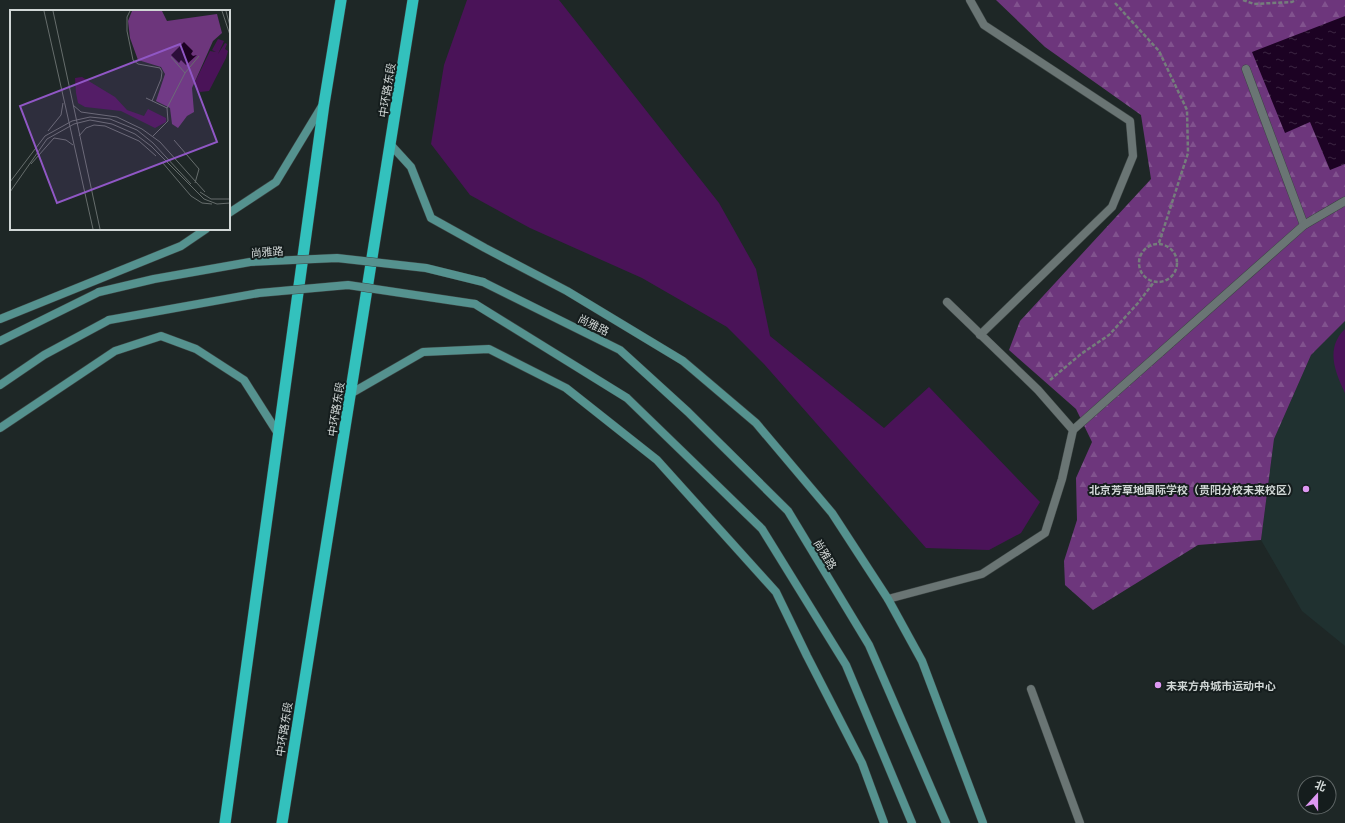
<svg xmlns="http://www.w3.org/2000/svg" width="1345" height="823" font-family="Georgia,'Noto Sans SC',serif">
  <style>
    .built { fill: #203130 }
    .green { fill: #4a1358 }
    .forest { fill: url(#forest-firs) }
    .water { fill: url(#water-ripples) }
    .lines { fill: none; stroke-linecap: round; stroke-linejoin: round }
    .service-casing { stroke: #3c4443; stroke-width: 9 }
    .minor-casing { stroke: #3c4443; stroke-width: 9 }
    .secondary-casing { stroke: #3c4443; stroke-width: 9 }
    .trunk-casing { stroke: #3c4443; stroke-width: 12 }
    .path { stroke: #757d7c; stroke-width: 2.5; stroke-dasharray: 4 2; stroke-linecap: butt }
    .service { stroke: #6a7574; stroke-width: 8 }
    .minor { stroke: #6a7574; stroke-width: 8 }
    .secondary { stroke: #55928f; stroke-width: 8 }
    .trunk { stroke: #33c1bd; stroke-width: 11 }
    .secondary-bridge-casing { stroke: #3c4443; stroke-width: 9; stroke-linecap: butt }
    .secondary-bridge { stroke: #55928f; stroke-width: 8 }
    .poi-dot { fill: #de98f2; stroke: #151d1d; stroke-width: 1.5 }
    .labels { text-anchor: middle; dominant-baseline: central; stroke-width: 4; stroke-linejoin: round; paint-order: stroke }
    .street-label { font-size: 11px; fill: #d1d7d6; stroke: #151d1d }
    .poi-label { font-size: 11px; font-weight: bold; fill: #d1d7d6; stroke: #151d1d; text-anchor: end }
    .inset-road { fill: none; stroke: #666d6c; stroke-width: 1 }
    .view { fill: #9057c5; fill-opacity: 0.15; stroke: #9057c5; stroke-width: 2 }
    .inset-edge { fill: none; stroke: #d1d7d6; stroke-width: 2 }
  </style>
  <defs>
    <pattern id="forest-firs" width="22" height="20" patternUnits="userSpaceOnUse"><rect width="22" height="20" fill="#6d367c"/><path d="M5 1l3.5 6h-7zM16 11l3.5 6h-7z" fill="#81528e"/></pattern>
    <pattern id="water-ripples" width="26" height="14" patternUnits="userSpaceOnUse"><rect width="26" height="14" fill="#1c0223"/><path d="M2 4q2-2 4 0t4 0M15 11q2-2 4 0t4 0" fill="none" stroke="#3c2642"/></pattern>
  </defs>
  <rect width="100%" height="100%" fill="#1e2726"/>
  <polygon class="built" points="1345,321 1345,646 1302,611 1261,540 1274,439 1311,355"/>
  <g class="green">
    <polygon points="467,0 559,0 719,203 756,269 770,336 884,428 929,387 1040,502 1021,533 989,550 926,548 764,364 727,327 642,278 530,228 470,195 431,144 444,65"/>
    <path d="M1345 329V393C1335 372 1325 348 1345 329Z"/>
  </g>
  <polygon class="forest" points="996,0 1345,0 1345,321 1311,355 1274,439 1261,540 1198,545 1093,610 1065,585 1064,561 1077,520 1076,478 1092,442 1076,409 1009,350 1020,321 1151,179 1141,115 1045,47"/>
  <polygon class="water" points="1345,16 1345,164 1330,170 1310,122 1285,133 1252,52"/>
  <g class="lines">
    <g class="service-casing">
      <g id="service">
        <polyline points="1246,69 1304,225"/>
        <polyline points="1073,430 1304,225 1345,201"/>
        <polyline points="1031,689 1080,823"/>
      </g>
    </g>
    <g class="minor-casing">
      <g id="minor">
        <polyline points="970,0 984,25 1130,121 1133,156 1112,207 980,335"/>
        <polyline points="888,599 982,574 1045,533 1062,479 1073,430 1038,390 947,302"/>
      </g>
    </g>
    <g class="secondary-casing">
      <g id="secondary">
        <polyline points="390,144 411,167 431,218 485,248 567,291 683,361 756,423 832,513 888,599 922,661 983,823"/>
        <polyline points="229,213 276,182 322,106"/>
        <polyline points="483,282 620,350 688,412 788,511 869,645 946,823"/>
        <polyline points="475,304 627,398 762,529 846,665 912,823"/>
        <polyline points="0,319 181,246 206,229"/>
        <polyline points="0,341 99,292"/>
        <polyline points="0,385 44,355 109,320"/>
        <polyline points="350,394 423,352 489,349 566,388 657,460 776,592 807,656 862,763 884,823"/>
        <polyline points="0,428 115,351 161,336 196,349 244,380 279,435"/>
      </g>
    </g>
    <g class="trunk-casing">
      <g id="trunk">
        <polyline points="225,823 324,104 341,0"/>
        <polyline points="282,823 413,0"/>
      </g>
    </g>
    <g class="path">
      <polyline points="1243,0 1254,4 1292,2 1296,0"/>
      <polyline points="1115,3 1159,51 1187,110 1188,153 1159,243"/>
      <circle cx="1158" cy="263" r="19"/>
      <polyline points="1050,380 1081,354 1109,335 1138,303 1154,282"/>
    </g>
    <use href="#service" class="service"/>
    <use href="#minor" class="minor"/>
    <use href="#secondary" class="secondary"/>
    <use href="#trunk" class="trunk"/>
    <g class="secondary-bridge-casing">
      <g id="secondary-bridge">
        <polyline points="99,292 154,279 250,262 337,258 426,268 483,282"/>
        <polyline points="109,320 259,293 348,285 475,304"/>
      </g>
    </g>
    <use href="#secondary-bridge" class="secondary-bridge"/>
  </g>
  <g class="poi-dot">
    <circle cx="1306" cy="489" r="4"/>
    <circle cx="1158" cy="685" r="4"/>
  </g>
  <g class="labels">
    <g class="street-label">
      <text transform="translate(386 90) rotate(-81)">中环路东段</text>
      <text transform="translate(267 251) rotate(-4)">尚雅路</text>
      <text transform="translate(594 324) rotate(26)">尚雅路</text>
      <text transform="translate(335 409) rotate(-81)">中环路东段</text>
      <text transform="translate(826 554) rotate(59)">尚雅路</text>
      <text transform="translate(283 729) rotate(-81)">中环路东段</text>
    </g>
    <g class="poi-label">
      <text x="1298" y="489">北京芳草地国际学校（贵阳分校未来校区）</text>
      <text x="1166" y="685" text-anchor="start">未来方舟城市运动中心</text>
    </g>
  </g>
  <g transform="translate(10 10)">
    <rect width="220" height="220" fill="#1e2726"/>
    <path d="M208 29 214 31 208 44 215 33 217 34 215 39 218 41 216 48 199 81 190 82 184 74 200 41 206 42 202 40ZM72 67 105 87 117 100 134 106 138 99 156 108V112L145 118 111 101 75 97 68 93 66 83 65 68Z" fill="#4a1358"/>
    <path d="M122 1H152L157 11 207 4 212 23 203 31 182 78 184 102 177 106 168 118 162 114 160 98 146 91 155 64 151 57 128 50 120 28 118 11Z" fill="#6d367c"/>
    <path d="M174 32 183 41 181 44 183 46 187 45 176 55 171 50 169 53 161 45Z" fill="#1c0223"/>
    <path class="inset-road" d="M34 1 83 219M43 1 90 219M120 1 117 7V21L123 50 128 54 150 58 152 62 151 69 142 91M212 1 220 25M216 1 220 16M161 47 175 63M136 88 157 98M63 95 71 102 107 107 132 119 150 132 195 182M38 121 51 105 53 93M69 126 76 118 84 115 95 116 129 131 146 146M143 126 158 111 157 98 175 63 189 46M164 130 189 159 185 173M152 152 181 186 192 193 202 194M21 154 44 128 56 130 63 135M0 172 35 126 62 111 80 107 100 109 127 120 143 133 181 174M0 182 37 129 64 114 80 110 102 114 125 124 141 136 194 189 207 194 220 193M190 182 201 189H220"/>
    <path class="view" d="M170 34 207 132 47 193 10 96Z"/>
    <rect width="220" height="220" class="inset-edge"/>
  </g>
  <g transform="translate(1317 795) rotate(21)"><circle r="19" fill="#151d1d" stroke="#606767"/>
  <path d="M0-3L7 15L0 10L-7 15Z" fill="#de98f2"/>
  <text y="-6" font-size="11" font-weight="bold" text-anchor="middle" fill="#d1d7d6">北</text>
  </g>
</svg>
